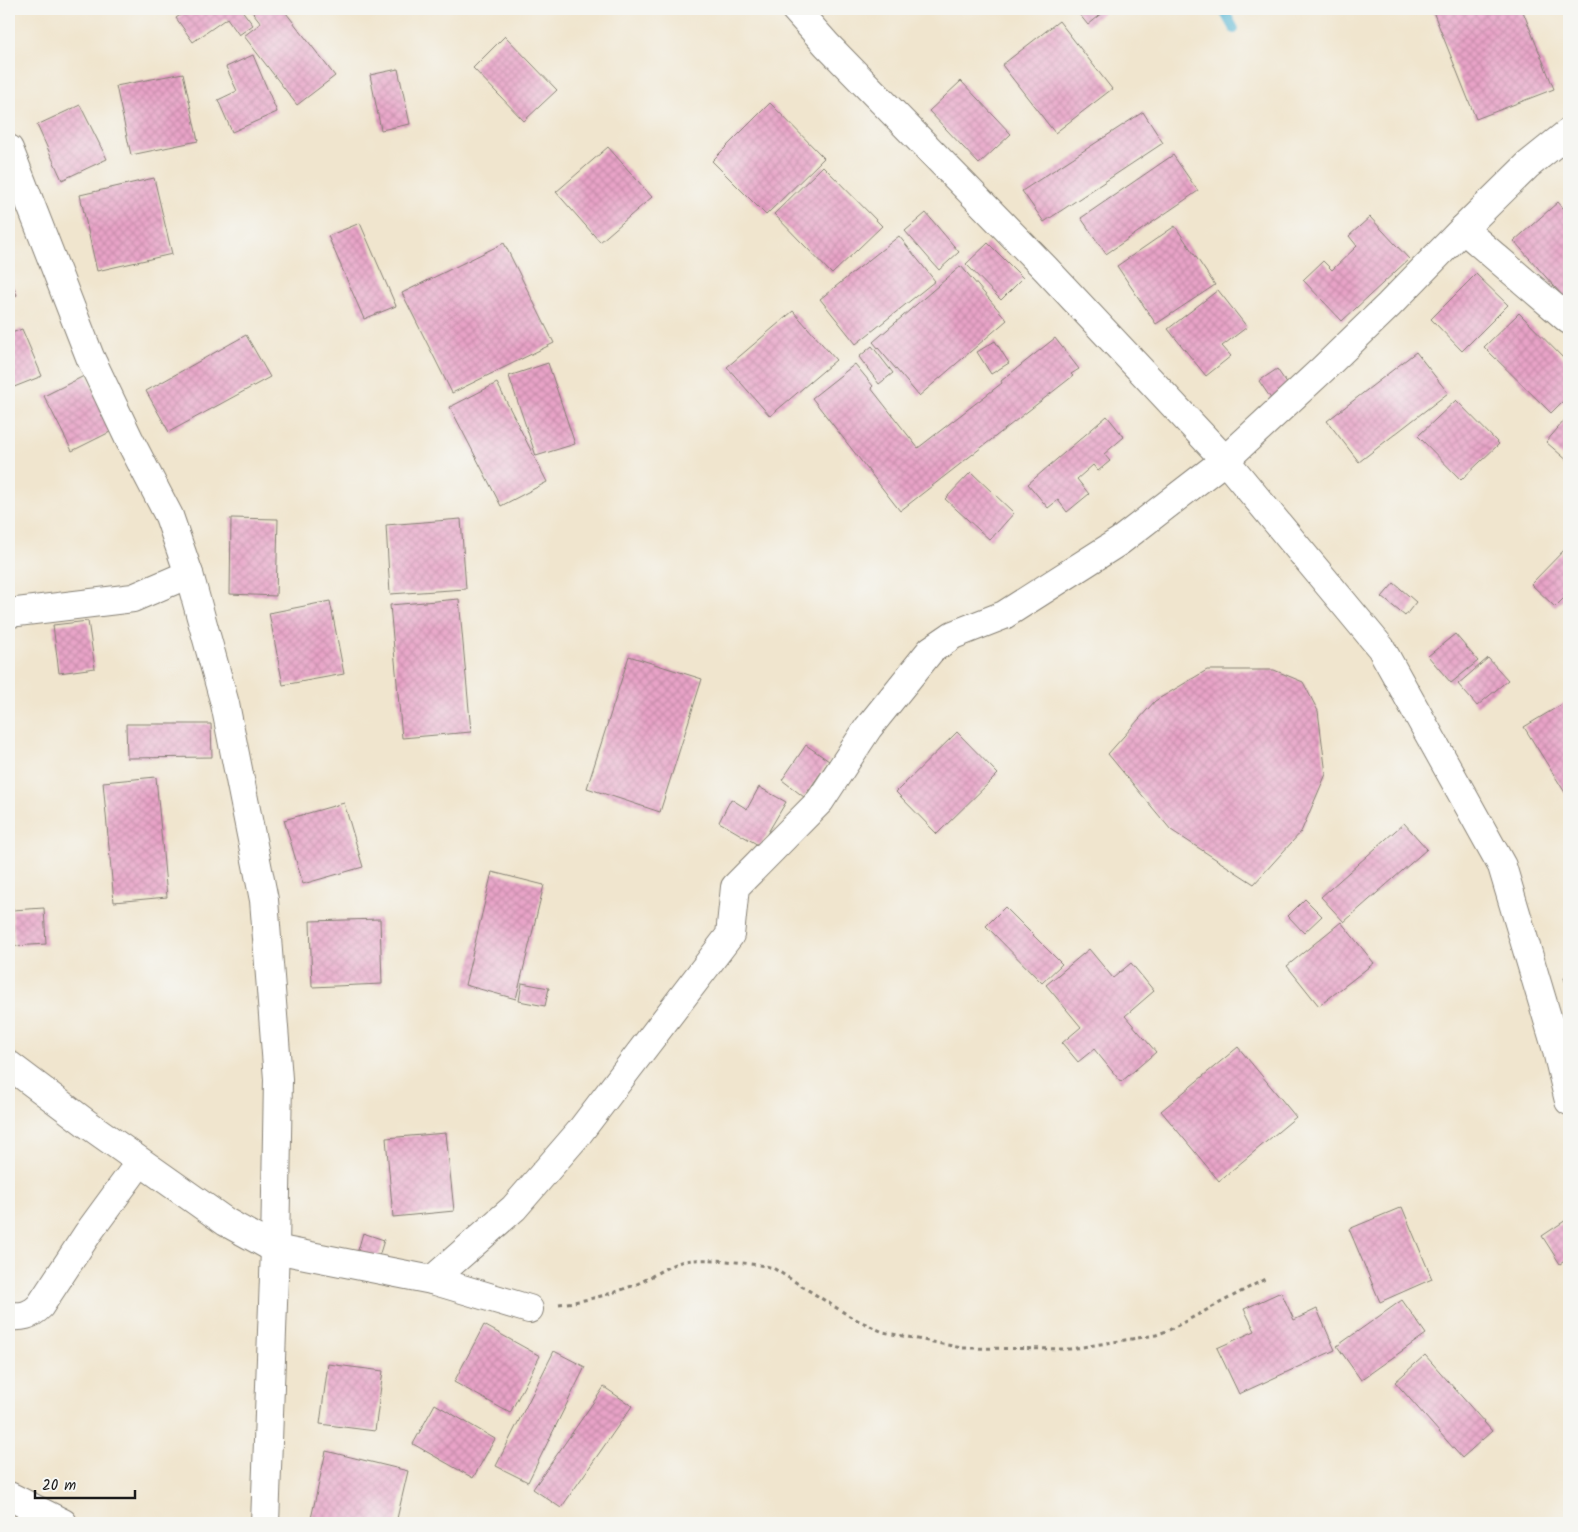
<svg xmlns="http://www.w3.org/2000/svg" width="1578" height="1532" font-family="Kalam,sans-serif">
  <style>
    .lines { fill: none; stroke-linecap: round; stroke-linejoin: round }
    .stream { stroke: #55b5d3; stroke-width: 10 }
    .building { fill: url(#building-cross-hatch) }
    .minor-casing { stroke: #868075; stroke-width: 30 }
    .tertiary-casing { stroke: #868075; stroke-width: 30 }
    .path { stroke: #868075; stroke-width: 3; stroke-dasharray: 4 4; stroke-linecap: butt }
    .minor { stroke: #fff; stroke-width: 28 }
    .tertiary { stroke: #fff; stroke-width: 28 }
  </style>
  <defs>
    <pattern id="building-cross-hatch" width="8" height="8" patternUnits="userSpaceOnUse" patternTransform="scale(1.25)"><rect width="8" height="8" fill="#e8a3c7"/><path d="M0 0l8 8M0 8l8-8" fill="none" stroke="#c68caa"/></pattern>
  </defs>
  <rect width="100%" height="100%" fill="#f6f6f2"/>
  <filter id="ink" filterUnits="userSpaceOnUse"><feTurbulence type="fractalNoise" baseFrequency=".02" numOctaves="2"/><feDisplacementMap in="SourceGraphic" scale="10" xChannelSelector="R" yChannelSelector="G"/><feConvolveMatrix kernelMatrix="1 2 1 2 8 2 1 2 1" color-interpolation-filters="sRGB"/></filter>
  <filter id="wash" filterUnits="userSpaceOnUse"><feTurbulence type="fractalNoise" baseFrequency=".0096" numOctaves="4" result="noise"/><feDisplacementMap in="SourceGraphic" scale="20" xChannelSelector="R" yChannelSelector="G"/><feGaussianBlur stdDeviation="1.12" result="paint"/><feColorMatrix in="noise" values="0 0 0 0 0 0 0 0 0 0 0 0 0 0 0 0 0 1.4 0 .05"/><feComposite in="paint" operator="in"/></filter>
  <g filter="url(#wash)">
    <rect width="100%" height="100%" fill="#f0e5ce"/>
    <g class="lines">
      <polyline class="stream" points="1223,9 1234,29"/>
    </g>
    <g id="blocks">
      <g class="building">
        <polygon points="189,9 241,9 253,25 239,35 227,18 193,42 176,18"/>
        <polygon points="250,9 283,9 335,76 297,105 244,36 261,23"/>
        <polygon points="1075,9 1102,9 1104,12 1088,25"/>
        <polygon points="1432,9 1522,9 1554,89 1476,119"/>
        <polygon points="1059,21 1112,89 1055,133 1002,65"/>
        <polygon points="505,36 557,90 524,121 473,68"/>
        <polygon points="253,55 277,112 232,132 218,100 237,91 226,67"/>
        <polygon points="398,69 410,124 381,130 370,75"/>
        <polygon points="183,73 198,141 131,155 116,86"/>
        <polygon points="961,81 1011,134 979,164 929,111"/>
        <polygon points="770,103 824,158 766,215 712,161"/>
        <polygon points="80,105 107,159 62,180 37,125"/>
        <polygon points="1143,112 1163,143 1044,222 1022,191"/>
        <polygon points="608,147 652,197 600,242 556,192"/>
        <polygon points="1173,155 1198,191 1106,254 1081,218"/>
        <polygon points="823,166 882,226 832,274 774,214"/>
        <polygon points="154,178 172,254 97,271 80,195"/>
        <polygon points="1558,202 1569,215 1569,303 1514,241"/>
        <polygon points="926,213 959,252 939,270 905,231"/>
        <polygon points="1370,217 1409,259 1342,321 1303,280 1323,261 1332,270 1357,246 1349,236"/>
        <polygon points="360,223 396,306 364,319 328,236"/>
        <polygon points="1175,226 1215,285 1156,324 1117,266"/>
        <polygon points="899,236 935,281 856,344 820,299"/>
        <polygon points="504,243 554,343 452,393 402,293"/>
        <polygon points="988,243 1023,278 1001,300 966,264"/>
        <polygon points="961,266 1007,320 919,396 873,342"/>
        <polygon points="1476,274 1508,305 1462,351 1431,319"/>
        <polygon points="9,277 17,295 9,298"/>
        <polygon points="1218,290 1247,327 1222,346 1231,356 1206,376 1168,329"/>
        <polygon points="793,311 836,360 770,416 727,367"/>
        <polygon points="1519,313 1569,364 1569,395 1551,413 1484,347"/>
        <polygon points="22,329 42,376 9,389 9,334"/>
        <polygon points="246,335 270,377 169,432 146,391"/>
        <polygon points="1055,338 1079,369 1071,374 1073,376 900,511 812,398 855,364 873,386 871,388 918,448 1002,383 1001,381"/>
        <polygon points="995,341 1009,363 991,374 977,352"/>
        <polygon points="872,346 893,373 879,384 859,357"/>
        <polygon points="1416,352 1448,393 1359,462 1327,421"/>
        <polygon points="548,363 575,444 536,456 509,376"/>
        <polygon points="1277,369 1292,391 1274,403 1259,381"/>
        <polygon points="86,375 114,430 72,451 44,396"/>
        <polygon points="497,383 547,482 501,506 450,407"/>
        <polygon points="1456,400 1499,444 1461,480 1418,436"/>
        <polygon points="1569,415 1569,462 1546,442"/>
        <polygon points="1107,416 1124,437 1104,454 1110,461 1098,471 1093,465 1077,479 1089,494 1067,512 1058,500 1048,508 1028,484"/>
        <polygon points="971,472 1014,513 990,540 945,499"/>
        <polygon points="231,518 278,519 276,596 230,594"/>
        <polygon points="461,519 466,589 390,594 386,525"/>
        <polygon points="1569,545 1569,593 1555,607 1531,584"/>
        <polygon points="1394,583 1416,602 1405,616 1382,597"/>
        <polygon points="459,599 471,732 402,738 390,605"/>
        <polygon points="330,601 344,674 283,685 269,613"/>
        <polygon points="88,621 95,668 59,673 53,625"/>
        <polygon points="1455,634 1478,661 1451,683 1428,656"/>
        <polygon points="629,656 702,679 660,812 587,788"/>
        <polygon points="1488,658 1508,680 1477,706 1458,684"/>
        <polygon points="1207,670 1274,670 1303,682 1318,711 1326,774 1301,832 1254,884 1171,830 1108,754 1155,701"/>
        <polygon points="1569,700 1569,799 1524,727"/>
        <polygon points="126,724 211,724 212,757 127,758"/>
        <polygon points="957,732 998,774 937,834 896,792"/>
        <polygon points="806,745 829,761 804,797 782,780"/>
        <polygon points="156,777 167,897 114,902 103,782"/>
        <polygon points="759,787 786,802 760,846 719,822 731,799 747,809"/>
        <polygon points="344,803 363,867 303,884 284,820"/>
        <polygon points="1404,823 1427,849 1344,922 1321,897"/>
        <polygon points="492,872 544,885 516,999 465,985"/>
        <polygon points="1305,899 1322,916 1304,933 1288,916"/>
        <polygon points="1005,907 1062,964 1042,983 986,926"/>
        <polygon points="44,908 46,944 15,946 12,910"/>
        <polygon points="380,919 382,984 312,987 310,921"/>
        <polygon points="1341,922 1374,963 1319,1006 1287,966"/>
        <polygon points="1089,949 1113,978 1131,963 1154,991 1125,1016 1156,1052 1121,1082 1094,1049 1078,1062 1062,1043 1081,1027 1046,985"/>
        <polygon points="1569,976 1569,992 1564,978"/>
        <polygon points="522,983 549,988 545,1006 519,1001"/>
        <polygon points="1238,1047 1296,1117 1219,1181 1161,1111"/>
        <polygon points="446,1133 454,1211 393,1217 386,1138"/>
        <polygon points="1402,1207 1432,1279 1380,1302 1349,1229"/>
        <polygon points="1569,1218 1569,1258 1560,1264 1542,1236"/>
        <polygon points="363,1233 384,1240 377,1263 356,1257"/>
        <polygon points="1281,1292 1294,1320 1317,1309 1335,1350 1239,1394 1217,1348 1255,1331 1244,1309"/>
        <polygon points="1402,1300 1426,1334 1361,1380 1337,1346"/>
        <polygon points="484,1325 540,1356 510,1413 454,1382"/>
        <polygon points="554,1351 585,1367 528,1482 496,1466"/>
        <polygon points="1425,1355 1492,1431 1462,1458 1395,1382"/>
        <polygon points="328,1364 383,1371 375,1431 320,1424"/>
        <polygon points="604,1387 632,1406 561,1508 533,1489"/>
        <polygon points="435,1404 495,1439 473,1478 413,1444"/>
        <polygon points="326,1451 408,1471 396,1523 310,1523"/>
      </g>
    </g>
  </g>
  <g filter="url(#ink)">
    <use href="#blocks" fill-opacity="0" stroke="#868075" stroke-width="1"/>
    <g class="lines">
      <g class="minor-casing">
        <g id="minor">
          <polyline points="9,149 90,357 130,441 169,516 189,574 225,704 264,900 278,1079 275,1249 265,1523"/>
          <polyline points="1463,229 1569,320"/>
          <polyline points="9,613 133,598 189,574"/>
          <polyline points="9,1065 86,1123 226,1222 275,1249 432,1280 529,1309"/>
          <polyline points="432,1280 514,1208 578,1134 730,935 735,887 820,801 868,728 931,650 953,635 1004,615 1120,541 1225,460 1324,368 1389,305 1463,229 1528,165 1569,132"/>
          <path d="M9 1316C22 1317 30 1316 40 1306L88 1233 140 1162"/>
          <polyline points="9,1496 63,1523"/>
        </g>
      </g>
      <g class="tertiary-casing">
        <polyline id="tertiary" points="795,9 827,45 1045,268 1225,460 1381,648 1502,866 1556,1047 1569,1101"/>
      </g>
      <path class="path" d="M559 1304C586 1301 612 1294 637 1284 653 1277 668 1264 685 1261 709 1257 742 1263 766 1266L773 1268 851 1317 883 1332 962 1348 1070 1349 1156 1335 1169 1330 1265 1279"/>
      <use href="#minor" class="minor"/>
      <use href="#tertiary" class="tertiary"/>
    </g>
  </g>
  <rect width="1578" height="1532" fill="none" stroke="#f6f6f2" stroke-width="30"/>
  <path d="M35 1490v8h100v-8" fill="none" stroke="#1c1c1c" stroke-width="2.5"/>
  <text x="42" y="1490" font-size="15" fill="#1c1c1c" stroke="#f6f6f2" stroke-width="4" paint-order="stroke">20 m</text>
</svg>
